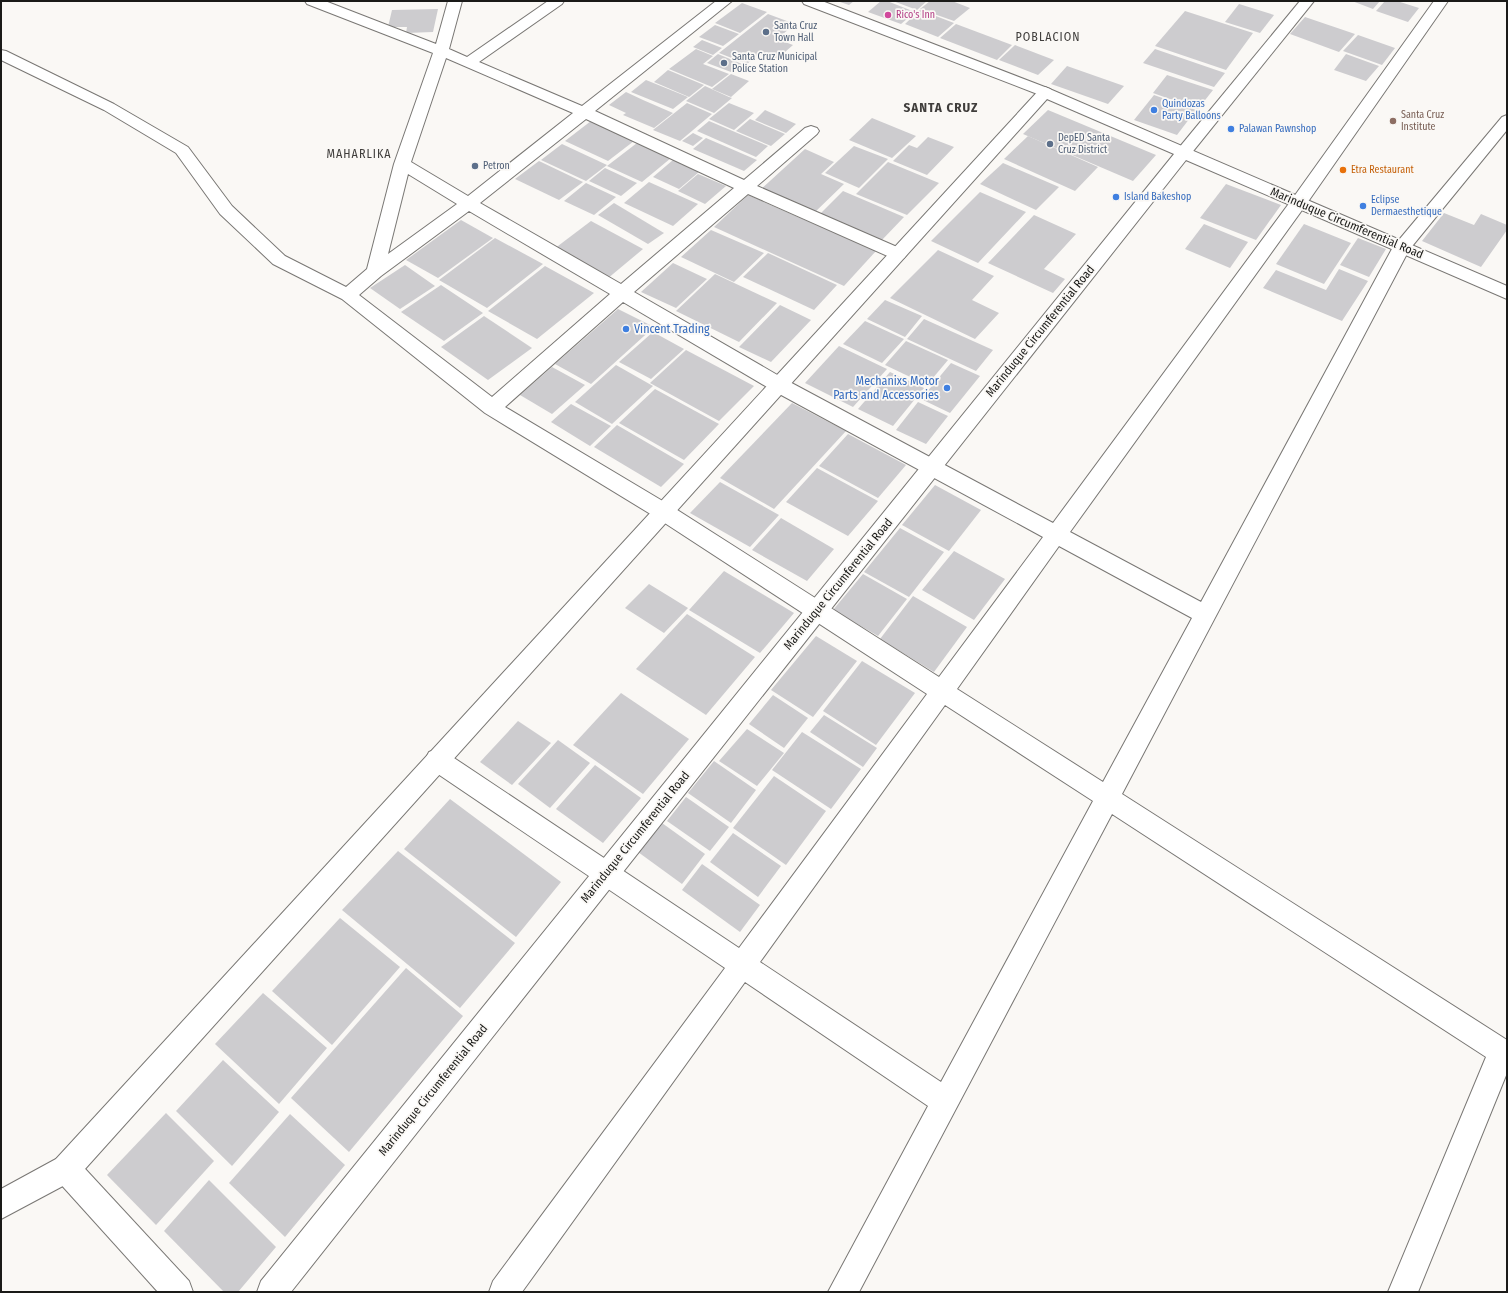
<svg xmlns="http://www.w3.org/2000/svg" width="1508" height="1293" font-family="'Fira Sans Condensed',sans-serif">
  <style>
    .building { fill: #cdcccf }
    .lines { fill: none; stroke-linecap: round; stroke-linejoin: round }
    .minor-casing { stroke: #797774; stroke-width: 2 }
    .major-casing { stroke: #797774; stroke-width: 2 }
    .minor { fill: #fff; fill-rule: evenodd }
    .major { fill: #fff; fill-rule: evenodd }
    .hotel-dot { fill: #d1479c; stroke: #faf8f5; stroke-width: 1.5 }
    .service-dot { fill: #5c6f8a; stroke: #faf8f5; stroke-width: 1.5 }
    .shop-dot { fill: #3f7fe0; stroke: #faf8f5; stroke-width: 1.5 }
    .education-dot { fill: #8d6e63; stroke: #faf8f5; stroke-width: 1.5 }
    .food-dot { fill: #e8710a; stroke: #faf8f5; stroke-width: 1.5 }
    .labels { text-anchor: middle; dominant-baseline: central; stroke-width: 3.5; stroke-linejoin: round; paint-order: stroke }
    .far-hotel-label { font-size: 10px; fill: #b23c85; stroke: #faf8f5; text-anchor: start }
    .far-service-label { font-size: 10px; fill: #4e5e75; stroke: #faf8f5; text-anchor: start }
    .far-shop-label { font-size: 10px; fill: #366cbe; stroke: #faf8f5; text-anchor: start }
    .far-education-label { font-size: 10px; fill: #785e54; stroke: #faf8f5; text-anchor: start }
    .far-food-label { font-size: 10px; fill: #c56008; stroke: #faf8f5; text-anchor: start }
    .far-quarter-label { font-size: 12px; letter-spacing: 1px; fill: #3f3d3b; stroke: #faf8f5 }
    .street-label { font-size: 12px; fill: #1a1a18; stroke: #faf8f5 }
    .shop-label { font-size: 12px; fill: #366cbe; stroke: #faf8f5; text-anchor: start }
    .far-district-label { font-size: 13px; font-weight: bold; letter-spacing: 1px; fill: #3f3d3b; stroke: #faf8f5 }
  </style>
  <rect width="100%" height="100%" fill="#faf8f5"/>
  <g class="building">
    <polygon points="837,1 854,1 849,5"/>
    <polygon points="881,1 887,1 915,12 901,24 868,12"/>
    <polygon points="893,1 927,1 917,10"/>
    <polygon points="930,1 952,1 970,8 954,21 920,9"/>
    <polygon points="1352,1 1380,1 1373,9"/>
    <polygon points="1385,1 1397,1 1419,8 1408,22 1376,11"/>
    <polygon points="742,3 767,12 740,33 715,23"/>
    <polygon points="1239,4 1274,15 1260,33 1225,22"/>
    <polygon points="438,9 433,32 406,33 407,27 388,27 392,10"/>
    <polygon points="920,10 954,23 938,37 905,24"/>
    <polygon points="1185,11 1253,33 1226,70 1155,46"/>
    <polygon points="768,14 795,24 777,39 793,45 777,59 761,52 747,64 719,53"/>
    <polygon points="1305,17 1355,34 1339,52 1290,34"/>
    <polygon points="956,24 1012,45 997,60 940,38"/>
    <polygon points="715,25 739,34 723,46 699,37"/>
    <polygon points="1358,35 1395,48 1382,65 1343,51"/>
    <polygon points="702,40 722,48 713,55 693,47"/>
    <polygon points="1015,45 1054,60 1038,75 999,60"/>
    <polygon points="696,49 713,56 703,64 729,74 712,87 669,69"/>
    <polygon points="1155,49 1225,73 1214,87 1143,63"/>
    <polygon points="718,54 742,64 731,72 707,63"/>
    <polygon points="1346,54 1379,66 1366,81 1334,70"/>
    <polygon points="1067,66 1124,86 1108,104 1051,84"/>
    <polygon points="668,70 704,85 689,97 654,82"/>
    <polygon points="731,74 749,81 731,97 712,89"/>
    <polygon points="1167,75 1213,90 1198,109 1153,93"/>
    <polygon points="646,80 688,97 673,109 631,92"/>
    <polygon points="705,86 729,97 732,98 714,113 686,101"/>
    <polygon points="626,92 643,100 673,113 654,128 623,115 626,113 609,105"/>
    <polygon points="1154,95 1196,110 1177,135 1134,120"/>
    <polygon points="687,103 712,114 680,141 653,130"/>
    <polygon points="729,103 754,113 734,130 709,119"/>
    <polygon points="765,110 796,124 786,133 755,120"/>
    <polygon points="1048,110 1156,155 1133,181 1023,134"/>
    <polygon points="872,118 916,136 892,158 849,140"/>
    <polygon points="750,119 785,134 771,146 736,131"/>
    <polygon points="591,121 634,141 608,161 565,141"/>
    <polygon points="709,121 768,146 756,157 697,131"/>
    <polygon points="693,133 703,138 693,146 682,141"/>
    <polygon points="1028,136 1098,167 1075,191 1004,159"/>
    <polygon points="928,137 954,147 927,175 893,161 909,145 917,148"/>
    <polygon points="706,138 757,160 744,171 693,149"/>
    <polygon points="637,143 671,158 642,182 607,166"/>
    <polygon points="562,144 607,165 586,181 541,160"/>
    <polygon points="854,146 888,159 859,188 825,173"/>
    <polygon points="805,149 834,162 821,174 844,184 813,214 759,191"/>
    <polygon points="673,160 699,172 679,189 653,177"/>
    <polygon points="539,161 583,182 559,200 515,179"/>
    <polygon points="888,162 939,183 907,215 856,194"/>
    <polygon points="1003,163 1059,187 1036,210 980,184"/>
    <polygon points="605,168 637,183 621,196 589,181"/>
    <polygon points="698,174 726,186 705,204 678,191"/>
    <polygon points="649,182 698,204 673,226 624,203"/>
    <polygon points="586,183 616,197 594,215 564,201"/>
    <polygon points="1226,184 1281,205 1256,240 1200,218"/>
    <polygon points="843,191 904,217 881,241 820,214"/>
    <polygon points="980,192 1026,212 978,263 931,241"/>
    <polygon points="748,195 876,251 844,286 714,227"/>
    <polygon points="614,203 664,233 648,244 598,215"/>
    <polygon points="1444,213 1474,225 1481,214 1507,225 1507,230 1481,267 1422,241"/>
    <polygon points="1034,215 1076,234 1044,269 1065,279 1053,293 988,263"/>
    <polygon points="461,220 493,238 438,278 406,260"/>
    <polygon points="591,221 643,249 607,279 554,249"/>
    <polygon points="1204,224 1248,242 1230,268 1185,249"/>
    <polygon points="1304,224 1351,243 1324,284 1276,264"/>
    <polygon points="711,230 764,253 734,282 681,257"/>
    <polygon points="495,238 543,264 487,308 439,280"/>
    <polygon points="1358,238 1386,249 1369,277 1340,265"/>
    <polygon points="938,250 994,276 972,300 999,313 975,339 890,298"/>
    <polygon points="768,253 837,285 814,310 743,277"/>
    <polygon points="673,263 707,279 676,308 641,292"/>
    <polygon points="405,265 435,286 400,309 370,288"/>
    <polygon points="545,266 594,293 537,339 488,311"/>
    <polygon points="1339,269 1368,281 1342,321 1263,288 1276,270 1326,290"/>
    <polygon points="715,274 777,303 739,342 676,311"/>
    <polygon points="441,285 483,313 444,341 401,312"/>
    <polygon points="885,300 922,316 905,337 867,319"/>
    <polygon points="780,305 811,320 771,362 739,347"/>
    <polygon points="618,309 654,327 591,384 555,364"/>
    <polygon points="484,316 532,348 488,380 441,347"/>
    <polygon points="924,319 993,350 976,371 907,339"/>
    <polygon points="865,321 904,339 882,363 843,344"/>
    <polygon points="653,332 684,349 651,379 619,362"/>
    <polygon points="906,341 948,360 927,385 885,365"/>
    <polygon points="839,346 887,369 853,407 805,383"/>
    <polygon points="686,350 754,386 719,421 650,383"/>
    <polygon points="951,363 980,376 950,413 921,399"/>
    <polygon points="616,365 653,386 612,424 575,402"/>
    <polygon points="552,367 585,385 552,414 520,395"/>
    <polygon points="890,372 924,388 893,426 858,409"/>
    <polygon points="655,389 719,424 684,460 619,423"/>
    <polygon points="918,402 948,416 926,444 896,430"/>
    <polygon points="792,403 846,431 774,509 720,478"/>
    <polygon points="571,404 611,426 590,446 551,422"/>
    <polygon points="617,425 684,464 661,487 594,447"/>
    <polygon points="848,434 906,465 878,498 819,466"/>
    <polygon points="817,468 878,501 848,536 786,502"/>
    <polygon points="720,482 779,515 750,547 690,513"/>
    <polygon points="935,485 981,510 949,551 902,525"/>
    <polygon points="781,518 834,549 807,581 752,550"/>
    <polygon points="900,528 944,552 909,597 864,572"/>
    <polygon points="954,551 1005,579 974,620 922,590"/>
    <polygon points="724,571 794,613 760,653 689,610"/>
    <polygon points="863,574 907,599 878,636 833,610"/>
    <polygon points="649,584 688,608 664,633 625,608"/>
    <polygon points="913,596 967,627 934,672 880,639"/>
    <polygon points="687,614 755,657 706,715 636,669"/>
    <polygon points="816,636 857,661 813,717 771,690"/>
    <polygon points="862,661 915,693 876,745 823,711"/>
    <polygon points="621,693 689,739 643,794 573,745"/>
    <polygon points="773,695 808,718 784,748 749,724"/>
    <polygon points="824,715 877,748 863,767 810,732"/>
    <polygon points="518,721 551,743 512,785 480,762"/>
    <polygon points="747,729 784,753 757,786 719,761"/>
    <polygon points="802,732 861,769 831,809 772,770"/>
    <polygon points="558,740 590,763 550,808 518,784"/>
    <polygon points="714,761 756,790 731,823 688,793"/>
    <polygon points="595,765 641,798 603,843 556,809"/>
    <polygon points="774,776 826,811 786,865 733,828"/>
    <polygon points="686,797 729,827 710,851 667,821"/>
    <polygon points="450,799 561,882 516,937 404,849"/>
    <polygon points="662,823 705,854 682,884 638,852"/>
    <polygon points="733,833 781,866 758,897 710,862"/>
    <polygon points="398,851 515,943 460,1008 342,910"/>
    <polygon points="702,864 760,905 740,932 682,890"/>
    <polygon points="340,918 400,967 332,1045 272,991"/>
    <polygon points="406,968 463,1016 349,1152 291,1098"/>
    <polygon points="263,993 327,1048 279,1104 215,1044"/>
    <polygon points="223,1060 279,1112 232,1166 176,1111"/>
    <polygon points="166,1113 214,1161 156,1225 107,1175"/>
    <polygon points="290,1114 345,1165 285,1237 229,1183"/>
    <polygon points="209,1180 276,1247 238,1292 224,1292 164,1231"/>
  </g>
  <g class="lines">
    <g class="minor-casing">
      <g id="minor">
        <path d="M305 1H325L436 44 448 1H462L449 49 467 57 548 1H564L562 4 479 62 582 106 716 1H732L595 111 744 180 805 128 811 126 817 128 819 131 817 134 757 186 904 250 907 254 904 258 898 260 892 258 748 194 634 292 786 380 1053 523 1293 198 1434 1H1448L1305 206 1070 532 1201 602 1393 247 1502 117 1507 115V130L1409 250 1122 794 1507 1040V1073L1418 1292H1388L1486 1057 1112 814 859 1292H828L928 1106 745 982 522 1292H489L493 1281 725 968 429 768 425 760 429 752 437 749 445 752 739 948 927 694 657 518 485 413 342 299 273 264 220 214 176 153 104 110 1 60V50L6 51 114 104 188 147 232 206 285 256 346 287 367 269 394 164 433 53 307 4ZM446 58 573 113 468 196 411 162ZM586 119 734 188 621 284 480 203ZM408 174 457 204 388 254ZM469 211 610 294 492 397 359 295 381 276ZM623 302 772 390 1043 537 939 677 671 506 505 407ZM1059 546 1192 618 1103 782 957 689ZM945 705 1093 801 941 1082 760 962Z"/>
        <polygon points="802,1 822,1 1050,89 1053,92 1050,95 1045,97 1040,95 804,4"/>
        <polygon points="1300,1 1314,1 1190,155 1184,157 1178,155 1176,152 1178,149"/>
        <polygon points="66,1155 76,1159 189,1281 193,1292 158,1292 56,1179 52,1169 56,1159"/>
      </g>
    </g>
    <g class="major-casing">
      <polygon id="major" points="1045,87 1507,286 1507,299 1186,160 291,1292 257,1292 261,1281 1174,154 1047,99 76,1179 1,1219 1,1189 56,1159 1040,89"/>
    </g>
    <use href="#minor" class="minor"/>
    <use href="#major" class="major"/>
  </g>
  <circle class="hotel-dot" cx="888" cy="15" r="4"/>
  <g class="service-dot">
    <circle cx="766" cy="32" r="4"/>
    <circle cx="724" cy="63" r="4"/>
    <circle cx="1050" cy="144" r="4"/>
    <circle cx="475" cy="166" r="4"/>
  </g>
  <g class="shop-dot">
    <circle cx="1154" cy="110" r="4"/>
    <circle cx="1231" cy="129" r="4"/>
    <circle cx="1116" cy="197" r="4"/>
    <circle cx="1363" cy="206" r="4"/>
    <circle cx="626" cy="329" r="4"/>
    <circle cx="947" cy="388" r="4"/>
  </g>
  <circle class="education-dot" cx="1393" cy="121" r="4"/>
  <circle class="food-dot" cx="1343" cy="170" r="4"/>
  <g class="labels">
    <g class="far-hotel-label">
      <text x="896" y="15">Rico's Inn</text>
    </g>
    <g class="far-service-label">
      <text x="774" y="26">Santa Cruz<tspan x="774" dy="12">Town Hall</tspan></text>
      <text x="732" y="57">Santa Cruz Municipal<tspan x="732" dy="12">Police Station</tspan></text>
      <text x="1058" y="138">DepED Santa<tspan x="1058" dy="12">Cruz District</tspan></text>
      <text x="483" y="166">Petron</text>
    </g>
    <g class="far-shop-label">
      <text x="1162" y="104">Quindozas<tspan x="1162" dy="12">Party Balloons</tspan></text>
      <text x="1239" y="129">Palawan Pawnshop</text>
      <text x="1124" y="197">Island Bakeshop</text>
      <text x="1371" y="200">Eclipse<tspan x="1371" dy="12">Dermaesthetique</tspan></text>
    </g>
    <g class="far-education-label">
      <text x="1401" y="115">Santa Cruz<tspan x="1401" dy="12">Institute</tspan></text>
    </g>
    <g class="far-food-label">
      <text x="1351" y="170">Etra Restaurant</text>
    </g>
    <g class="far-quarter-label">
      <text x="1048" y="37">POBLACION</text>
      <text x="359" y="154">MAHARLIKA</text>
    </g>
    <g class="street-label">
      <text transform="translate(1347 223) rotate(23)">Marinduque Circumferential Road</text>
      <text transform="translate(1040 331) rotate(-51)">Marinduque Circumferential Road</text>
      <text transform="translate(838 584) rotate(-51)">Marinduque Circumferential Road</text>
      <text transform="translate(635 837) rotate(-51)">Marinduque Circumferential Road</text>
      <text transform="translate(433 1090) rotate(-51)">Marinduque Circumferential Road</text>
    </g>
    <g class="shop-label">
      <text x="634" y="329">Vincent Trading</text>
      <text x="939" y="381" text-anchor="end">Mechanixs Motor<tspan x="939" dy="14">Parts and Accessories</tspan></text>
    </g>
    <g class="far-district-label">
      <text x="941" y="107">SANTA CRUZ</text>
    </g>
  </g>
  <rect width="1508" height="1293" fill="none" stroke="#1a1a18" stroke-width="4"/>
</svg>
